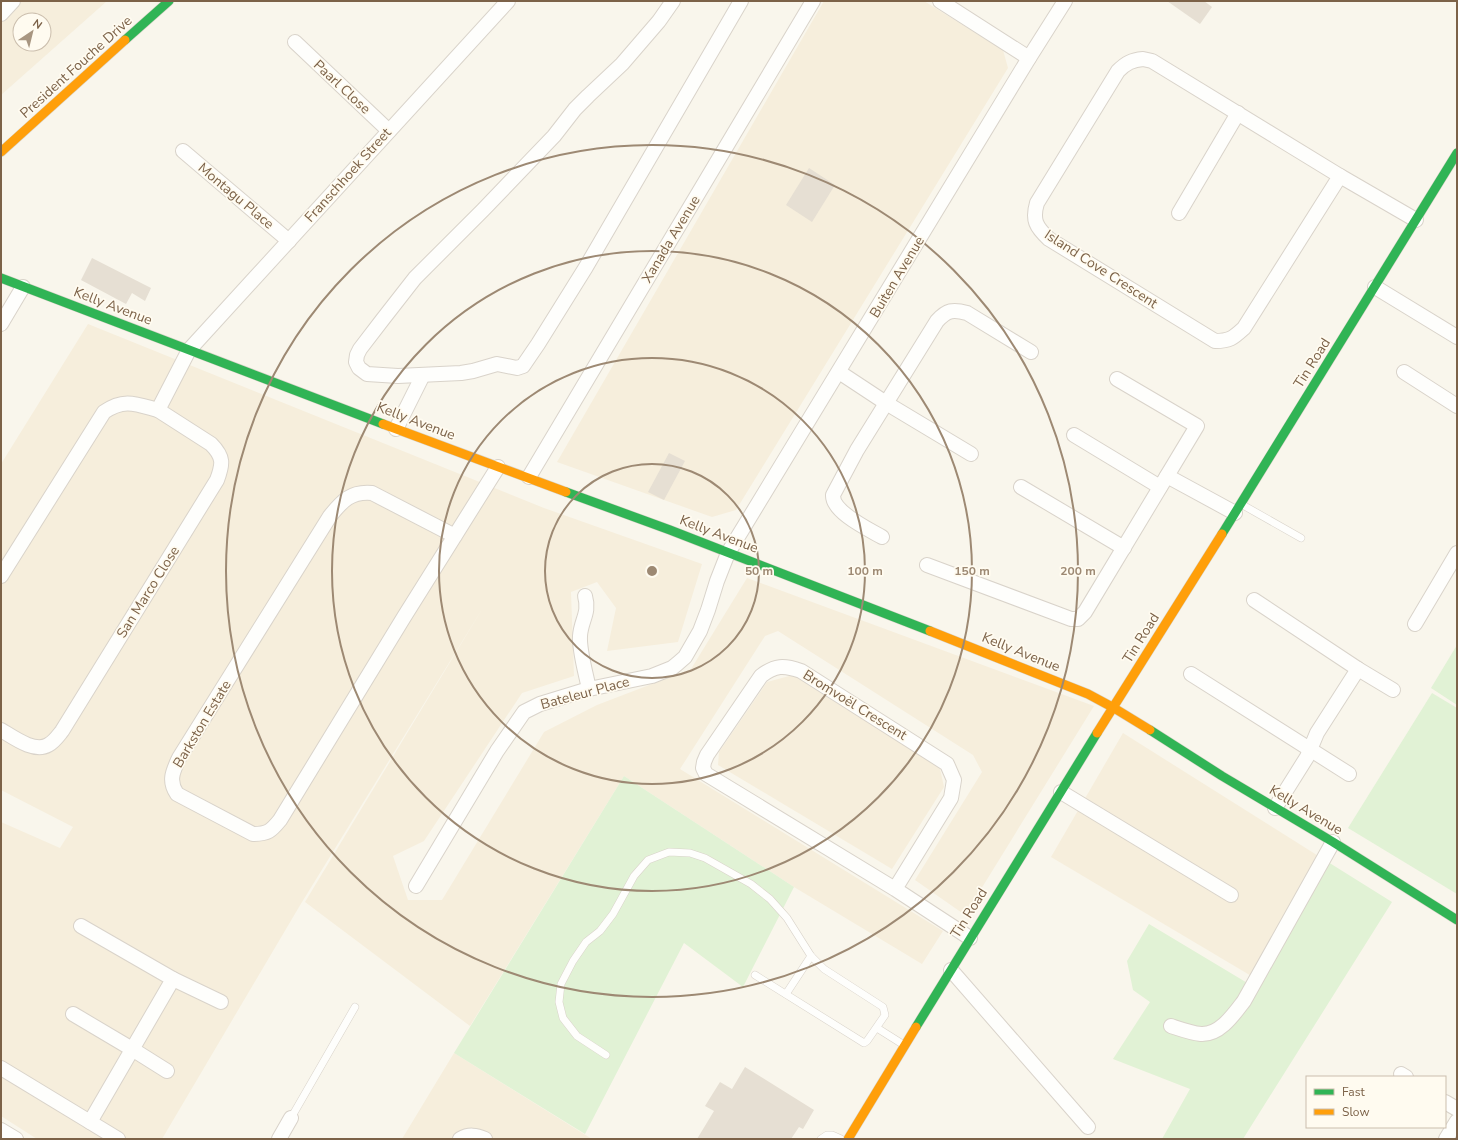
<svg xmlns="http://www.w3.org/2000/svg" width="1458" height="1140" font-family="'Nunito Sans',sans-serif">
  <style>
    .residential { fill: #f6eedc; fill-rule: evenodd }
    .green { fill: #e1f2d5 }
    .building { fill: #e6dfd3 }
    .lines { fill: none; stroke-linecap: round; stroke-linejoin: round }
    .lane-casing { stroke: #d9d3ca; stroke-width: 8 }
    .street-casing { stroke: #d9d3ca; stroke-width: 16 }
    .fast-casing { stroke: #d8d2c7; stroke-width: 10 }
    .slow-casing { stroke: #d8d2c7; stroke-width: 10 }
    .lane { stroke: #fefefc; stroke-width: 7 }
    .street { stroke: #fefefc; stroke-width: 14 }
    .fast { stroke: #30b455; stroke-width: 9 }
    .slow { stroke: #ff9f0a; stroke-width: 9 }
    .ring { fill: none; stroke: #9d8973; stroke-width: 2 }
    .labels { text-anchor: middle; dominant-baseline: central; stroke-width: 3.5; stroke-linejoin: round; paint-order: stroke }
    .street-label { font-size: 14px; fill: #7c6248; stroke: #fffbf0 }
    .centre { fill: #9d8973; stroke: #fffbf0; stroke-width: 2 }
    .ring-label { font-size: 12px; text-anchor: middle; font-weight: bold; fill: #9d8973; stroke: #fffbf0; stroke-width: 3.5; stroke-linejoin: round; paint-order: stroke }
  </style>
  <rect width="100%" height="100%" fill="#f9f6ec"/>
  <g class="residential">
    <path d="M1 1H107L1 95ZM20 20H44V44H20Z"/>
    <polygon points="824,1 924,1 1003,50 1008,68 736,510 712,517 557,462"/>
    <polygon points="88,324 544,508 702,564 678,642 607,651 616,608 597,582 571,592 574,676 522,693 424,841 393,856 408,900 442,900 544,732 597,705 691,669 747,578 1094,706 965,915 915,880 982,772 973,755 778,631 765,636 680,769 943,931 922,964 794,887 624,776 470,1026 305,902 484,606 299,907 162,1139 37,1139 1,1116 1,822 60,848 73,827 1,790 1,464"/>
    <polygon points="793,675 939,764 944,787 892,869 718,765 719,752 767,682"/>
    <polygon points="1123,733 1320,857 1253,977 1051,857"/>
    <polygon points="454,1053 592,1139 402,1139"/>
  </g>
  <g class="green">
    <polygon points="1457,645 1457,705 1431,688"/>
    <polygon points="1432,693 1457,708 1457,894 1348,828"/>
    <polygon points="624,776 794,887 743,987 684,943 585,1134 454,1053"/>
    <polygon points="1320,857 1392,902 1243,1139 1162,1139 1190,1089 1113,1059 1150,1002 1133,990 1127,961 1149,924 1249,984"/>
  </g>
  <g class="building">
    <polygon points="1167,1 1204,1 1212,7 1200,24"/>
    <polygon points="809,168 835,185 812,222 786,205"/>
    <polygon points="92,258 151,288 145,301 132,293 126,304 81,280"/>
    <polygon points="669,453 685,461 664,500 648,492"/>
    <polygon points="745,1067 814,1110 803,1129 799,1127 791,1139 697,1139 714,1111 705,1106 720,1082 732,1089"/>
  </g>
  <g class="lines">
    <g class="lane-casing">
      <g id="lane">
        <polyline points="1241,504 1301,538"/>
        <polyline points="786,994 811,956"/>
        <polyline points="877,1028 904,1045"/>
        <polyline points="606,1055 577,1036 563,1018 559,1002 561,984 573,961 586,942 600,931 613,914 634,876 648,860 669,852 690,853 705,858 751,884 770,899 787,918 811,956 824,969 883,1007 885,1015 867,1041 864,1043 755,975"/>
        <polyline points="291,1118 355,1007"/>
        <polyline points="821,1139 827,1135 832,1135 841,1139"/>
      </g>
    </g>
    <g class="street-casing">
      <g id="street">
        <polyline points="673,1 659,21 622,64 588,96 575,109 554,136 483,210 415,278 383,319 360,349 357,355 356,362 359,368 367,374 398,376 461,373 473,371 497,364 517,368 523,366 538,344 586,267 741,1"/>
        <polyline points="940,1 1029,58"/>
        <polyline points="1,14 13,1"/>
        <polyline points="295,42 389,131"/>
        <path d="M1143 59 1152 61 1340 176 1244 328C1233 338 1230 341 1215 341L1049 239C1036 227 1032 220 1037 203L1118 71C1126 63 1132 60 1143 59Z"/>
        <polyline points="183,151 289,241"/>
        <polyline points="1340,176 1416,220"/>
        <polyline points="1179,213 1238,113"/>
        <polyline points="1375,287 1457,337"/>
        <polyline points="1,324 23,287"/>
        <polyline points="839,372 886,403 971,454"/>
        <polyline points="1404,372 1457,406"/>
        <polyline points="396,429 423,375"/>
        <polyline points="1074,435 1160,487"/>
        <polyline points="1167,476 1235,513"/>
        <polyline points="529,477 813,1"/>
        <polyline points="1021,487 1124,548"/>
        <path d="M455 536 372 493C351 491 342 501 330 516L179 758C173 771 168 781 177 794L253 834C268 834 271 831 280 820L404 617 498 467"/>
        <path d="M882 537C868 529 832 512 833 495L857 450 937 321C947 310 953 309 967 313L1031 352"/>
        <polyline points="927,565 1071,619 1078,619 1085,612 1197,426 1117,379"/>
        <path d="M1 576 104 412C124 398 136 404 158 410"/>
        <path d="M585 596C590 613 581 620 580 636 579 650 586 674 589 689"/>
        <polyline points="1254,600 1358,669 1317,733 1307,757 1275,808"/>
        <polyline points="1415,624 1457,553"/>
        <polyline points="1358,669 1393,690"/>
        <polyline points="1191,674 1349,774"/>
        <path d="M1 730C13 737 34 753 48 745 54 742 58 736 62 731L217 480C223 464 224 457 211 444L158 410 189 350 508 1"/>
        <polyline points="1061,792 1231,895"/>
        <polyline points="416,886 497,751 524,712 540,704 589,689 652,676 672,668 677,664 685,657 700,631 708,610 717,581 728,553 1029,58 1065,1"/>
        <path d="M895 889 951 798 954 780 947 764 801 671C784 665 775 665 761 676L707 755 704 762 703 768 706 774 895 889 970 938"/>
        <polyline points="951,970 1088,1127"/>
        <polyline points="173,979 221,1002"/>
        <polyline points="73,1014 132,1049 167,1071"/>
        <path d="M1171 1026C1180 1029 1191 1033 1201 1034 1220 1035 1234 1014 1244 1001L1333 842"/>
        <polyline points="1,1068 90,1122 173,979 81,926"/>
        <polyline points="1401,1074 1406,1077"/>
        <polyline points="1445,1102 1457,1109"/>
        <polyline points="90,1122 118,1139"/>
        <polyline points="1,1130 16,1139"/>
        <polyline points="279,1139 291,1118"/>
        <path d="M460 1139C469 1134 476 1135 485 1139"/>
        <polyline points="1446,1139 1457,1121"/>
      </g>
    </g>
    <g class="fast-casing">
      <g id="fast">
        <polyline points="125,40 169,1"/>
        <polyline points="1,278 383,424"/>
        <polyline points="566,492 670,530 930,631"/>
        <polyline points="1222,534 1457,153"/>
        <polyline points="1150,730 1222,776 1333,842 1457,920"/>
        <polyline points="916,1027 1097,733"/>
      </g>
    </g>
    <g class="slow-casing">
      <g id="slow">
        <polyline points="1,152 125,40"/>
        <polyline points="383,424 566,492"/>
        <polyline points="930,631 1088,694 1114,708 1150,730"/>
        <polyline points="1097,733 1222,534"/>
        <polyline points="848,1139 916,1027"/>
      </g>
    </g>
    <use href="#lane" class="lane"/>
    <use href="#street" class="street"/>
    <use href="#fast" class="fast"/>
    <use href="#slow" class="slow"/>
  </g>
  <g class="ring">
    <circle cx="652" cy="571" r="107"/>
    <circle cx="652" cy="571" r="213"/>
    <circle cx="652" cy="571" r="320"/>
    <circle cx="652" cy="571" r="426"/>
  </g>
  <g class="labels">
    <g class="street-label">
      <text transform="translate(76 67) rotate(-42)">President Fouche Drive</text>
      <text transform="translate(342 87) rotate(43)">Paarl Close</text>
      <text transform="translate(348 175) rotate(-48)">Franschhoek Street</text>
      <text transform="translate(236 196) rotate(40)">Montagu Place</text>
      <text transform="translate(671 239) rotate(-59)">Xanada Avenue</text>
      <text transform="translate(1101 269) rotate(33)">Island Cove Crescent</text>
      <text transform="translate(897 277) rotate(-59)">Buiten Avenue</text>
      <text transform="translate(113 306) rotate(21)">Kelly Avenue</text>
      <text transform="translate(1312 363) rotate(-58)">Tin Road</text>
      <text transform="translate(416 421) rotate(21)">Kelly Avenue</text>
      <text transform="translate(719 534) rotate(21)">Kelly Avenue</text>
      <text transform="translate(148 592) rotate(-58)">San Marco Close</text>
      <text transform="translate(1141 638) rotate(-58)">Tin Road</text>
      <text transform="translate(1021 652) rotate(22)">Kelly Avenue</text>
      <text transform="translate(585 693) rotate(-15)">Bateleur Place</text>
      <text transform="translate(855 705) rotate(32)">Bromvoël Crescent</text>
      <text transform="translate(202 724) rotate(-59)">Barkston Estate</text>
      <text transform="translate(1306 810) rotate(31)">Kelly Avenue</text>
      <text transform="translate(969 913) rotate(-58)">Tin Road</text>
    </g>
  </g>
  <circle cx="652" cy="571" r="6" class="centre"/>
  <g class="ring-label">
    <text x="759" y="575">50 m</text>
    <text x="865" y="575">100 m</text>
    <text x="972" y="575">150 m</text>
    <text x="1078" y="575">200 m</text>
  </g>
  <rect width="1458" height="1140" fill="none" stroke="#7c6248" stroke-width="4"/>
  <rect x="1306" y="1076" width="140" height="52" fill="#fffbf0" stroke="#cbbead"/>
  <rect x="1314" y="1089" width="20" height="6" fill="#30b455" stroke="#cbbead"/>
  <text x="1342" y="1096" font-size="12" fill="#7c6248">Fast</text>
  <rect x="1314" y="1109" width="20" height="6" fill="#ff9f0a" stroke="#cbbead"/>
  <text x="1342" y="1116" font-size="12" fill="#7c6248">Slow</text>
  <g transform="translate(32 32) rotate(35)"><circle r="19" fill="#fffbf0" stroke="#cbbead"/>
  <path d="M0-3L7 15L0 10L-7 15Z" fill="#a89681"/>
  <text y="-6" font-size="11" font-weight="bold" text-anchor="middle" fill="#7c6248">N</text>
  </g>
</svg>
